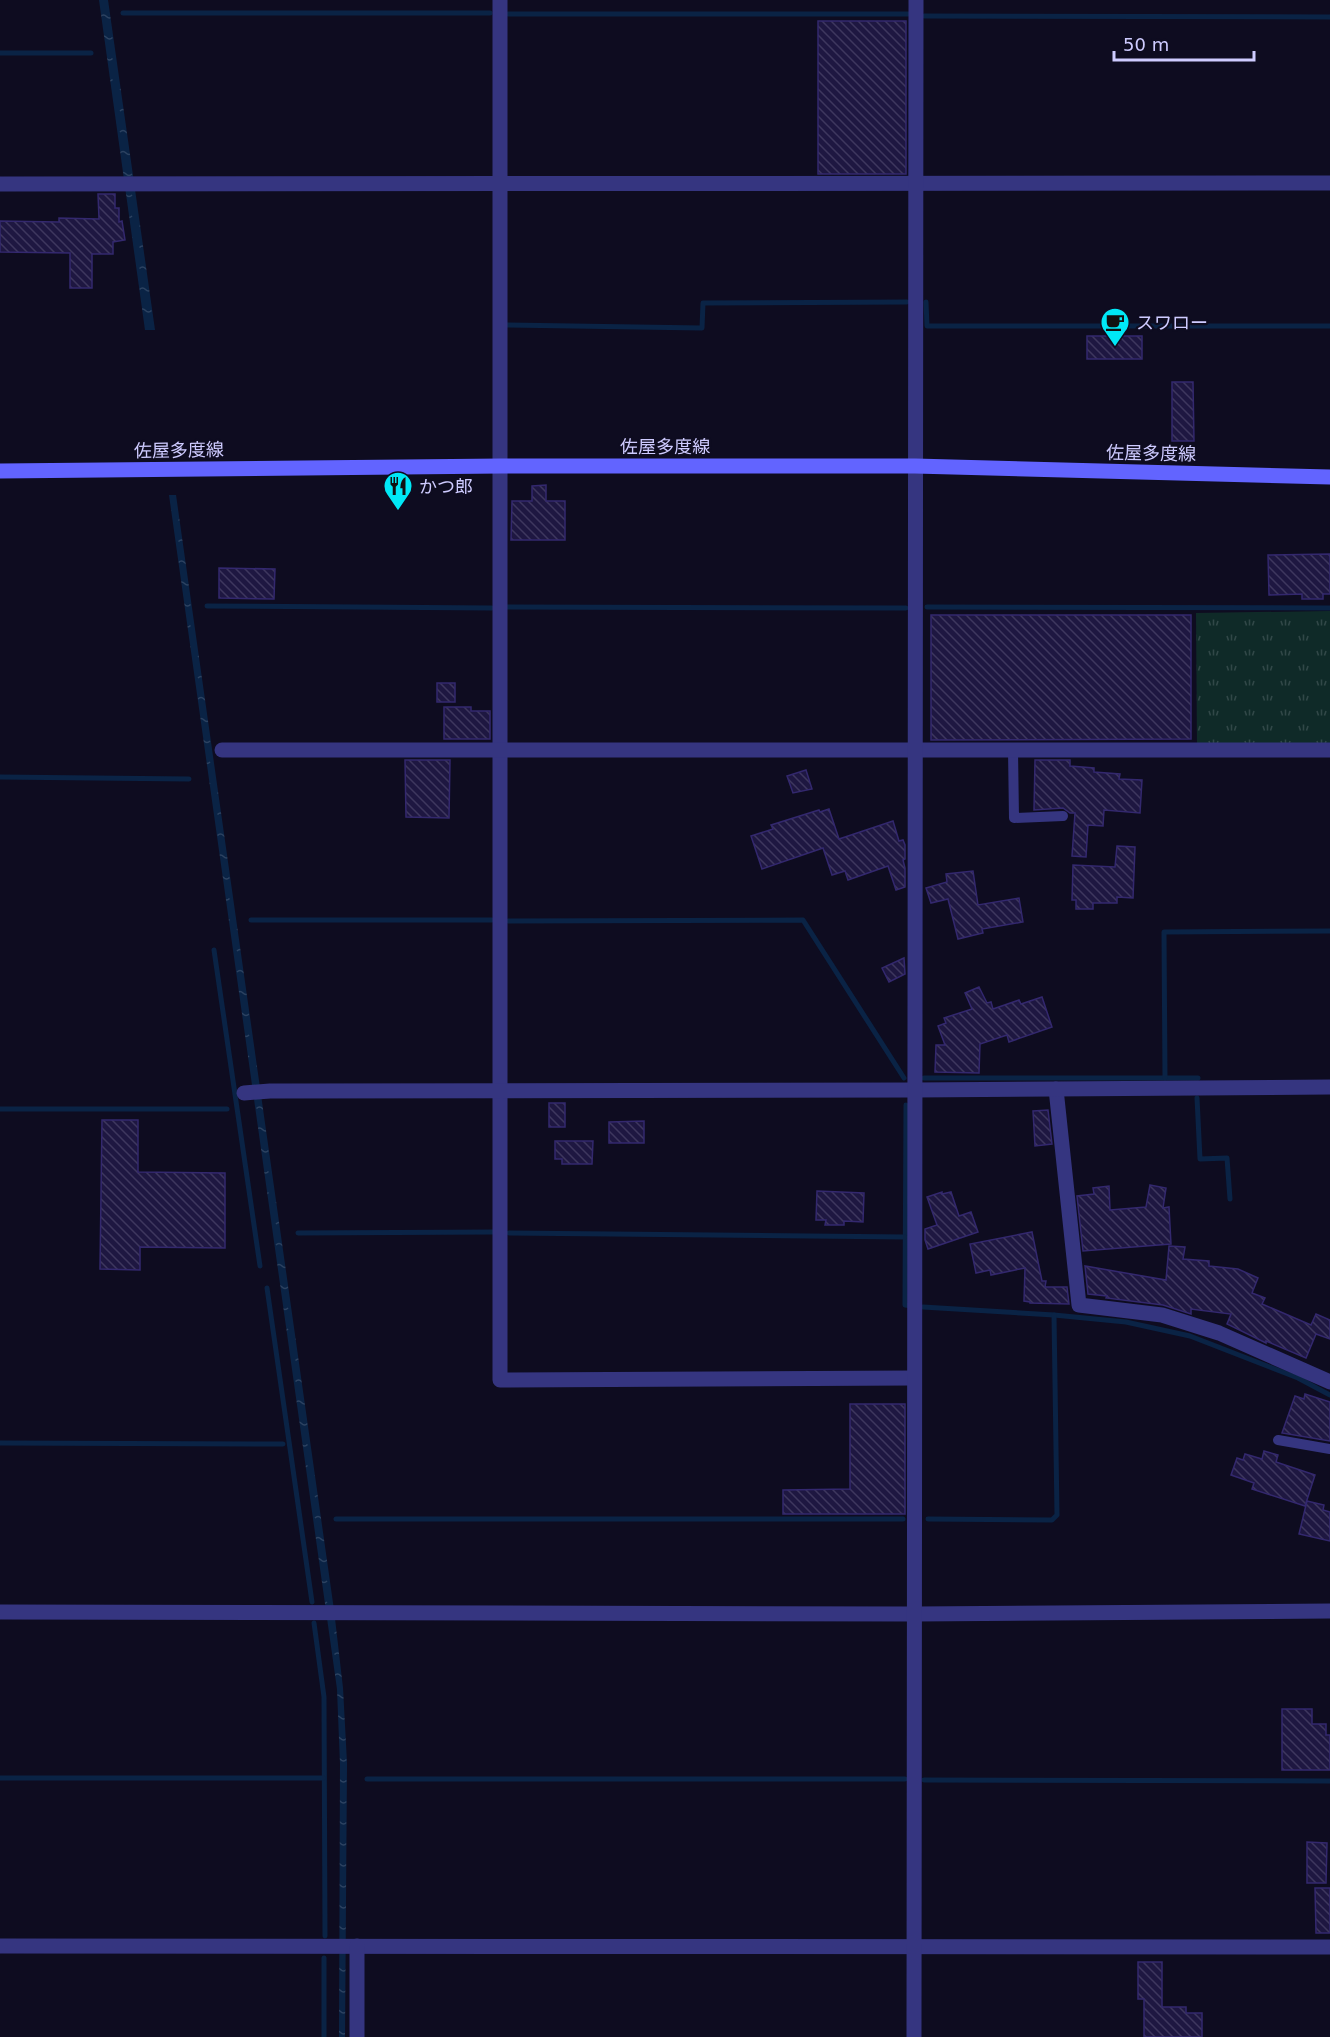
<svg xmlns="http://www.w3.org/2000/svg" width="1330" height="2037" font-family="'DejaVu Sans','Noto Sans JP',sans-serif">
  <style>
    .grass { fill: url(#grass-tufts) }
    .water { fill: url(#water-ripples) }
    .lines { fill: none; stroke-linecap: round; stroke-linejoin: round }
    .stream { stroke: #0a2345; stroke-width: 5 }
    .building { fill: url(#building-back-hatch); stroke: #33286e; stroke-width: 1.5 }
    .service { stroke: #353580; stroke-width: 10 }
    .minor { stroke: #353580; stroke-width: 15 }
    .secondary { stroke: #6264ff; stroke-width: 15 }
    .labels { text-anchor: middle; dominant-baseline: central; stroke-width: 4.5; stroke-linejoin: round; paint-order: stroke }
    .poi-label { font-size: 18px; fill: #cecbff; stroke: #0e0c20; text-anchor: start }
    .street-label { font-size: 18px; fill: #cecbff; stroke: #0e0c20 }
  </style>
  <defs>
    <pattern id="grass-tufts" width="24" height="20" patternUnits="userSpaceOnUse" patternTransform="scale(1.5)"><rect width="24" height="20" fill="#0f2a28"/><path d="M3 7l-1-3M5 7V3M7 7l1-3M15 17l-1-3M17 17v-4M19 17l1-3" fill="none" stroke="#314848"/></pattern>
    <pattern id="water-ripples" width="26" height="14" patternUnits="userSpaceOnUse" patternTransform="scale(1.5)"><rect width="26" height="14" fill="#0a2345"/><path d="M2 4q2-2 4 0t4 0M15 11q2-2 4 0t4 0" fill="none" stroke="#2c4261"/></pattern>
    <pattern id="building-back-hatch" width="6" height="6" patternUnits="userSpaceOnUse" patternTransform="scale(1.5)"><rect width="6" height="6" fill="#1e1741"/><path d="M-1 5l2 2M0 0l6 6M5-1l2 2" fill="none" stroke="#3e375e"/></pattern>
  </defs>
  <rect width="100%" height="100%" fill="#0e0c20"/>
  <polygon class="grass" points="1330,611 1330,745 1197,745 1196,613"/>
  <g class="water">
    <polygon points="99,0 108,0 155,330 145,330"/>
    <polygon points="169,495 176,495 334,1610 343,1688 347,1763 345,2037 339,2037 340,1764 337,1689"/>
  </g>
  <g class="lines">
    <g class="stream">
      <polyline points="123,13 490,13"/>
      <polyline points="508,14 908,14"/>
      <polyline points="924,16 1330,17"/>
      <polyline points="0,53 91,53"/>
      <polyline points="926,302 927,326 1330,326"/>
      <polyline points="507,325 702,328 703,303 907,302"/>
      <polyline points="207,606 492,608"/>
      <polyline points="507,607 906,608"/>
      <polyline points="927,607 1330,608"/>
      <polyline points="0,777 189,779"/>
      <polyline points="251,920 492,920"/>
      <polyline points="508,921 803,920 904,1078"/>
      <polyline points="214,950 260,1266"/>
      <polyline points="924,1078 1198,1078"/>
      <polyline points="1165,1078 1164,932 1330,931"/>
      <polyline points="1197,1098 1200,1159 1227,1158 1230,1199"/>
      <polyline points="906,1105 905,1305 912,1306"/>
      <polyline points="0,1109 227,1109"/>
      <polyline points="298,1233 493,1232"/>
      <polyline points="509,1233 905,1237"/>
      <polyline points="267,1288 312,1602"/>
      <polyline points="923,1307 1054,1315 1126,1322 1190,1336 1298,1378 1330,1395"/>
      <polyline points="0,1443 283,1444"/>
      <polyline points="336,1519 903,1519"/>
      <polyline points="928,1519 1052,1520 1057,1515 1054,1315"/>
      <polyline points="314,1623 324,1697 325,1936"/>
      <polyline points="0,1778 323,1778"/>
      <polyline points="367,1779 905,1779"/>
      <polyline points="924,1780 1330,1781"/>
      <polyline points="324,2037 324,1958"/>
    </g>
  </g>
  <g class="building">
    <rect x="818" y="21" width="88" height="153"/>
    <polygon points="98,194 115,194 115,208 119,208 119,222 122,221 125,240 113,242 113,254 92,254 92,288 70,288 70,253 0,252 0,221 59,222 59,218 99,219"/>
    <rect x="1087" y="336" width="55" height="23"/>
    <polygon points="1172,382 1193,382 1194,441 1172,441"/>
    <polygon points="546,485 546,501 565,501 565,540 511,540 512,501 532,501 532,486"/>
    <polygon points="1330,554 1330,594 1323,594 1323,599 1302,599 1302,594 1269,595 1268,555"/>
    <polygon points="219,568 275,569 274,599 219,598"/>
    <polygon points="931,615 1191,615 1191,739 931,740"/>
    <rect x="437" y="683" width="18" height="19"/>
    <polygon points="444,707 471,707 471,711 490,711 490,739 444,739"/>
    <polygon points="405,760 450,760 449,818 406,817"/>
    <polygon points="1035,760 1070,760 1070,766 1094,768 1094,772 1120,774 1119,779 1142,780 1140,813 1104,810 1103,826 1088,825 1086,857 1072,856 1075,813 1070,813 1063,808 1034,810"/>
    <polygon points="806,770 812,789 793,793 787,776"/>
    <polygon points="829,809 839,839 893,821 899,841 903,840 905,845 905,859 903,860 905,868 905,887 896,890 888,866 848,880 845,871 832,875 823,848 762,869 751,836 773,829 771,825 819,810 820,812"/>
    <polygon points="1117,846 1135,847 1133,898 1117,897 1117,903 1093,903 1093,909 1076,909 1076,900 1072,900 1073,865 1115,867"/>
    <polygon points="973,871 978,905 1019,898 1023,922 982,929 983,933 958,939 948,899 931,903 926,888 947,882 946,874"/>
    <polygon points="904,958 905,974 889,982 882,968"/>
    <polygon points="979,987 987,1003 991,1002 993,1009 1019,1000 1021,1004 1042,997 1052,1027 1009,1042 1007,1035 980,1044 979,1073 935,1072 936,1045 945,1045 938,1026 946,1023 944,1018 972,1009 965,993"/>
    <rect x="549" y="1103" width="16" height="24"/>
    <polygon points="1048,1110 1052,1144 1035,1146 1033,1111"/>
    <polygon points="102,1120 138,1120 138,1172 225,1173 225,1248 140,1247 140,1270 100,1269"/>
    <polygon points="644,1121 644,1143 609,1143 609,1122"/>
    <polygon points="555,1141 593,1141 592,1164 562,1164 562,1159 555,1159"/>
    <polygon points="1150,1185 1166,1188 1163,1208 1169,1207 1171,1244 1083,1251 1077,1196 1094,1194 1093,1188 1109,1186 1110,1210 1146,1207"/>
    <polygon points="817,1191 864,1193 863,1222 844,1221 844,1225 825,1225 826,1220 816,1220"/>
    <polygon points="942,1192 942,1194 951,1192 959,1216 971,1212 978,1232 928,1249 925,1240 925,1229 937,1225 927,1197"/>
    <polygon points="1032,1232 1042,1281 1046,1281 1045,1287 1067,1287 1069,1304 1030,1303 1030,1302 1024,1301 1025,1268 991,1275 990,1270 976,1273 970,1244"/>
    <polygon points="1169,1246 1185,1247 1183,1259 1209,1261 1209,1266 1238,1269 1258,1278 1252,1293 1265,1298 1262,1304 1311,1325 1316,1314 1330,1320 1330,1339 1316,1334 1306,1358 1266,1341 1266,1343 1227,1324 1231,1314 1191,1309 1191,1314 1163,1305 1106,1298 1107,1296 1088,1294 1085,1266 1166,1280"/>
    <polygon points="1305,1394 1330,1402 1330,1441 1282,1433 1295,1396 1304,1399"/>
    <polygon points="850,1404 905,1404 905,1514 783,1514 783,1490 850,1489"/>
    <polygon points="1264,1451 1278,1455 1276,1462 1315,1475 1305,1506 1252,1489 1254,1483 1231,1475 1237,1458 1243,1460 1245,1454 1262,1459"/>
    <polygon points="1307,1501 1324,1505 1323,1510 1330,1512 1330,1541 1299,1534"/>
    <polygon points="1282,1709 1312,1709 1312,1724 1326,1724 1326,1735 1330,1735 1330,1770 1282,1770"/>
    <polygon points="1307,1842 1327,1843 1326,1883 1307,1883"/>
    <polygon points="1315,1888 1330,1888 1330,1933 1316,1933"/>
    <polygon points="1138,1962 1162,1962 1162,2007 1186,2007 1186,2013 1202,2013 1202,2037 1144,2037 1144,1999 1138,1999"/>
  </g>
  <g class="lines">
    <g class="service">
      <polyline points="1013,750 1014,818 1063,816"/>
      <polyline points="1278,1440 1330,1449"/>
    </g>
    <g class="minor">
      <polyline points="500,0 500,1380 914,1378"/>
      <polyline points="0,184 1330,183"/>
      <polyline points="222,750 1330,750"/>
      <polyline points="1056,1089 1079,1305 1162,1315 1219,1333 1330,1382"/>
      <polyline points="244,1093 270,1091 915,1090 1330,1087"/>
      <polyline points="0,1612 916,1614 1330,1611"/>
      <polyline points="0,1946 1330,1947"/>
      <polyline points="357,2037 357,1946"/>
      <polyline points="914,2037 916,0"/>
    </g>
    <polyline class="secondary" points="0,471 501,466 915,466 1330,477"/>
  </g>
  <defs>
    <g id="cafe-pin" transform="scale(1.5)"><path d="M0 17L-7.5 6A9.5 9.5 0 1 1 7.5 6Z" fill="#00e8f6" stroke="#0e0c20"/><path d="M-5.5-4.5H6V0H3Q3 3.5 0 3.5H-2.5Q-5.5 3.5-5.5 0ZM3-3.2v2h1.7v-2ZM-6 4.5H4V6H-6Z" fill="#111"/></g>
    <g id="restaurant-pin" transform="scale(1.5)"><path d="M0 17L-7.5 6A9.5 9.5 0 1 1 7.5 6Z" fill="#00e8f6" stroke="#0e0c20"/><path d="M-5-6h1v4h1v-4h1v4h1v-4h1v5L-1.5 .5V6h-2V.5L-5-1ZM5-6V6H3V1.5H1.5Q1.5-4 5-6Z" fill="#111"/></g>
  </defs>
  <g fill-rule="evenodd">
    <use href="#cafe-pin" x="1115" y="322"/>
    <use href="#restaurant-pin" x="398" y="486"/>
  </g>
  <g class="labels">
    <g class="poi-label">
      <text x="1136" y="322">スワロー</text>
      <text x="419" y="486">かつ郎</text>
    </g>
    <g class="street-label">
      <text x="665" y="446">佐屋多度線</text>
      <text transform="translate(179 450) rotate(-1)">佐屋多度線</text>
      <text transform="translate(1151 453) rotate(1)">佐屋多度線</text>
    </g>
  </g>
  <path d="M1114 51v9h140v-9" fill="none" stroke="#cecbff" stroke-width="3"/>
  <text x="1123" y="51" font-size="18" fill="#cecbff" stroke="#0e0c20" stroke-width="4.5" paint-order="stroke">50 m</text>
</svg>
